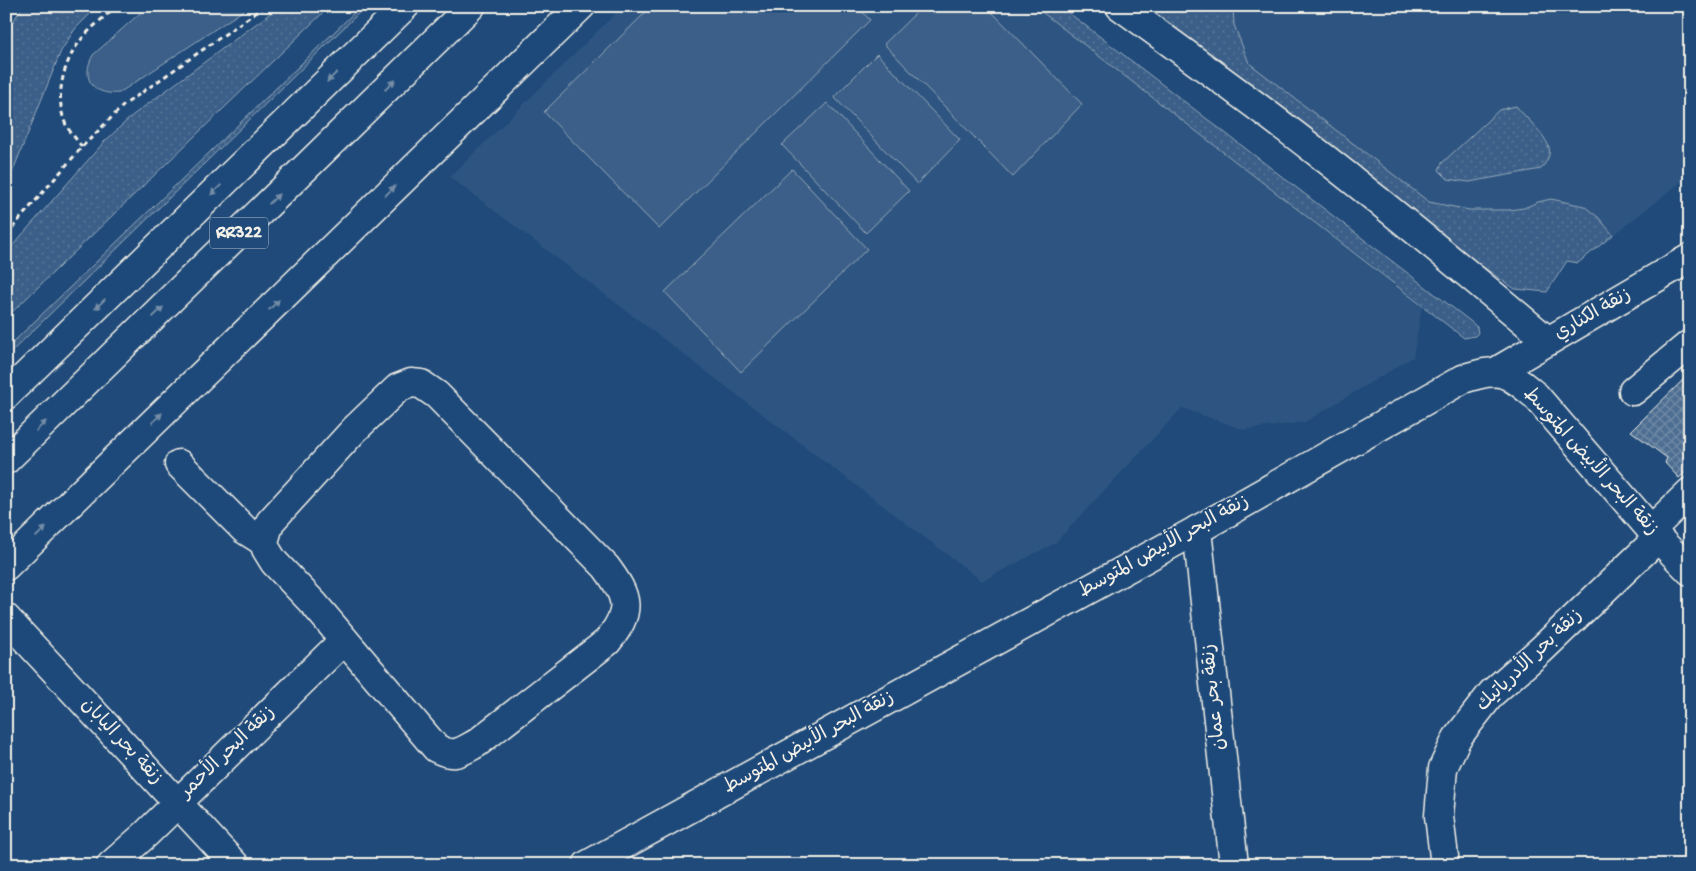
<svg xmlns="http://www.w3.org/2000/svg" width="1696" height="871" font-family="'Gochi Hand','Playpen Sans Arabic',sans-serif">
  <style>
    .built { fill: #2d5581 }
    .grass { fill: url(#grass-dots); stroke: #97a8b8 }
    .garden { fill: #3a5f88; stroke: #97a8b8 }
    .building { fill: url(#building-cross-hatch); stroke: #f4f1e8 }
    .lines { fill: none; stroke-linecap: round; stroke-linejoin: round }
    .minor-casing { stroke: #f4f1e8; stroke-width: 31 }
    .major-casing { stroke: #f4f1e8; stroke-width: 31 }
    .path { stroke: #f4f1e8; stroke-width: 3; stroke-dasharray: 5 4; stroke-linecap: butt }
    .minor { stroke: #1f4a7a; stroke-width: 28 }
    .major { stroke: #1f4a7a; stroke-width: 28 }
    .oneway { fill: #748da6 }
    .labels { text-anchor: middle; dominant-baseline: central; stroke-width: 4; stroke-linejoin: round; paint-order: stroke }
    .shield { fill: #1f4a7a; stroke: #b4bfc7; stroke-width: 1 }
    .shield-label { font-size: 18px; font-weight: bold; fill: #f4f1e8 }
    .street-label { font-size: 19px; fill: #f4f1e8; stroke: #1f4a7a }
  </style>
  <defs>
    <pattern id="grass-dots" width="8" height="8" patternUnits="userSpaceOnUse" patternTransform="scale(1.25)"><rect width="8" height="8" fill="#3a5f88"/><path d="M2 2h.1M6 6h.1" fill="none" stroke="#577699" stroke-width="1.8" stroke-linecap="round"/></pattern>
    <pattern id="building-cross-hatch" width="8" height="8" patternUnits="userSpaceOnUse" patternTransform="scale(1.25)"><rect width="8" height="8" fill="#4d6e92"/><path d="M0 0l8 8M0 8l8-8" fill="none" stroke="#708aa6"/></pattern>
  </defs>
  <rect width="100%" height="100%" fill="#1f4a7a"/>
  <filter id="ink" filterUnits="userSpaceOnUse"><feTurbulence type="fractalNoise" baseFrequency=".02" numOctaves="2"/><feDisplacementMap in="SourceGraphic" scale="10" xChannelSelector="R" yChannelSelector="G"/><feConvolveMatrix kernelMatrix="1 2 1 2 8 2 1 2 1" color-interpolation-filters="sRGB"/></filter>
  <g filter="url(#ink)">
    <g class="built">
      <polygon points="623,6 1034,6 1422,307 1413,357 1305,422 1244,430 1182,408 1055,543 982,581 450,177"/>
      <polygon points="1176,6 1690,6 1690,175 1578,263 1490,250"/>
    </g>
    <g class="grass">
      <polygon points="23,6 98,6 75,29 61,51 6,188 6,32"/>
      <polygon points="280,6 330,6 6,318 6,253 104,142 133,115"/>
      <polygon points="361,6 366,6 6,357 6,349"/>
      <polygon points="1034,6 1060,6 1470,321 1477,327 1478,333 1475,336 1464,338"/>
      <polygon points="1140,6 1233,6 1234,25 1249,63 1429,202 1469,210 1509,210 1524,208 1538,202 1551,199 1584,206 1599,218 1613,235 1578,263 1567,261 1547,292 1515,289 1496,276 1423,224"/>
      <path d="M1516 106C1525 117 1544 133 1549 147 1551 155 1546 163 1541 169L1469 182 1448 179 1439 170 1442 163 1499 110Z"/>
    </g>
    <g class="garden">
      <path d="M148 6H250L119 93C93 96 80 78 93 55Z"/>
      <polygon points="652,6 857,6 870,20 659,229 544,112"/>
      <polygon points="923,6 986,6 1082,104 1013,177 884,44"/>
      <polygon points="877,54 960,140 917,184 834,97"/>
      <polygon points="827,103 909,191 866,233 782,145"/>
      <polygon points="792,169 867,249 741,372 665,292"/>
    </g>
    <polygon class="building" points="1690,373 1690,468 1679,478 1665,463 1667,458 1631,431"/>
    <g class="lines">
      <g class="minor-casing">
        <g id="minor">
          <path d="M1120 6C1185 53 1250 100 1313 149 1393 211 1471 276 1548 341"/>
          <polyline points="1497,371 1690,258"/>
          <path d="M411 383 421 384 437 395 606 567C629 598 632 611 607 642L477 743C460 752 455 758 436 748L315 605 274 562 266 549 264 542 270 522 355 429 398 388Z"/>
          <polyline points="1633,391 1690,344"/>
          <polyline points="179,464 245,530 264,542"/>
          <polyline points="1197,530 1234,865"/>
          <polyline points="1651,530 1690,492"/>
          <polyline points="6,566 581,6"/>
          <polyline points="6,618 235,865"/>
          <polyline points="111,865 146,834 344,640"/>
          <path d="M587 865 1197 530 1463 379C1501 366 1506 372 1536 396L1658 538 1690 571"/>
          <polyline points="1445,865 1439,816 1443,768 1457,738 1492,693 1541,650 1658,538"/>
        </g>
      </g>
      <g class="major-casing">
        <g id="major">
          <polyline points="6,395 405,6"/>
          <polyline points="6,460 471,6"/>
        </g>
      </g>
      <g class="path">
        <path d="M82 147C77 140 70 132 66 125 54 98 63 63 80 41 90 28 104 18 116 6"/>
        <polyline points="6,235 82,147 124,105 265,6"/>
      </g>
      <use href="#minor" class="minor"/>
      <use href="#major" class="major"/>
    </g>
    <defs><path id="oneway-solid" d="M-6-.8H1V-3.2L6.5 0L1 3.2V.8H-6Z" transform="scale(1.25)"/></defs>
    <g class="oneway">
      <use href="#oneway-solid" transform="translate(332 77) rotate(136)"/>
      <use href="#oneway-solid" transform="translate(390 85) rotate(-44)"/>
      <use href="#oneway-solid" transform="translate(216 190) rotate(136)"/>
      <use href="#oneway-solid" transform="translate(390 191) rotate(-44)"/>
      <use href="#oneway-solid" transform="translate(274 199) rotate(-44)"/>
      <use href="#oneway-solid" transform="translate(100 304) rotate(136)"/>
      <use href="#oneway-solid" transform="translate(274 305) rotate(-44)"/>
      <use href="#oneway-solid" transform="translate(158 312) rotate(-44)"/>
      <use href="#oneway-solid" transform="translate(157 418) rotate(-44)"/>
      <use href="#oneway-solid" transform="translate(41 426) rotate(-44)"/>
      <use href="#oneway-solid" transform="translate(41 532) rotate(-44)"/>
    </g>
  </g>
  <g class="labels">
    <rect class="shield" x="210" y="217.5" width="58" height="31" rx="4"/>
    <g class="shield-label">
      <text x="239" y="233">RR322</text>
    </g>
    <g class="street-label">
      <text transform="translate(1593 315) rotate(-30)">زنقة الكناري</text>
      <text transform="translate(1590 462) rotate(48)">زنقة البحر الأبيض المتوسط</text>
      <text transform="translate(1164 547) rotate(-29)">زنقة البحر الأبيض المتوسط</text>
      <text transform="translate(1530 661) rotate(-44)">زنقة بحر الأدرياتيك</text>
      <text transform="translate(1215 697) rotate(-96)">زنقة بحر عمان</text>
      <text transform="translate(121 742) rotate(47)">زنقة بحر اليابان</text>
      <text transform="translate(809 743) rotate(-29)">زنقة البحر الأبيض المتوسط</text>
      <text transform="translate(228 753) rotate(-44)">زنقة البحر الأحمر</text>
    </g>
  </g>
  <rect width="1696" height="871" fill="none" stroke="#1f4a7a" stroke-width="25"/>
  <rect x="12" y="12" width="1671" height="846" fill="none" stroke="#f4f1e8" stroke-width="2" filter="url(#ink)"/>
</svg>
